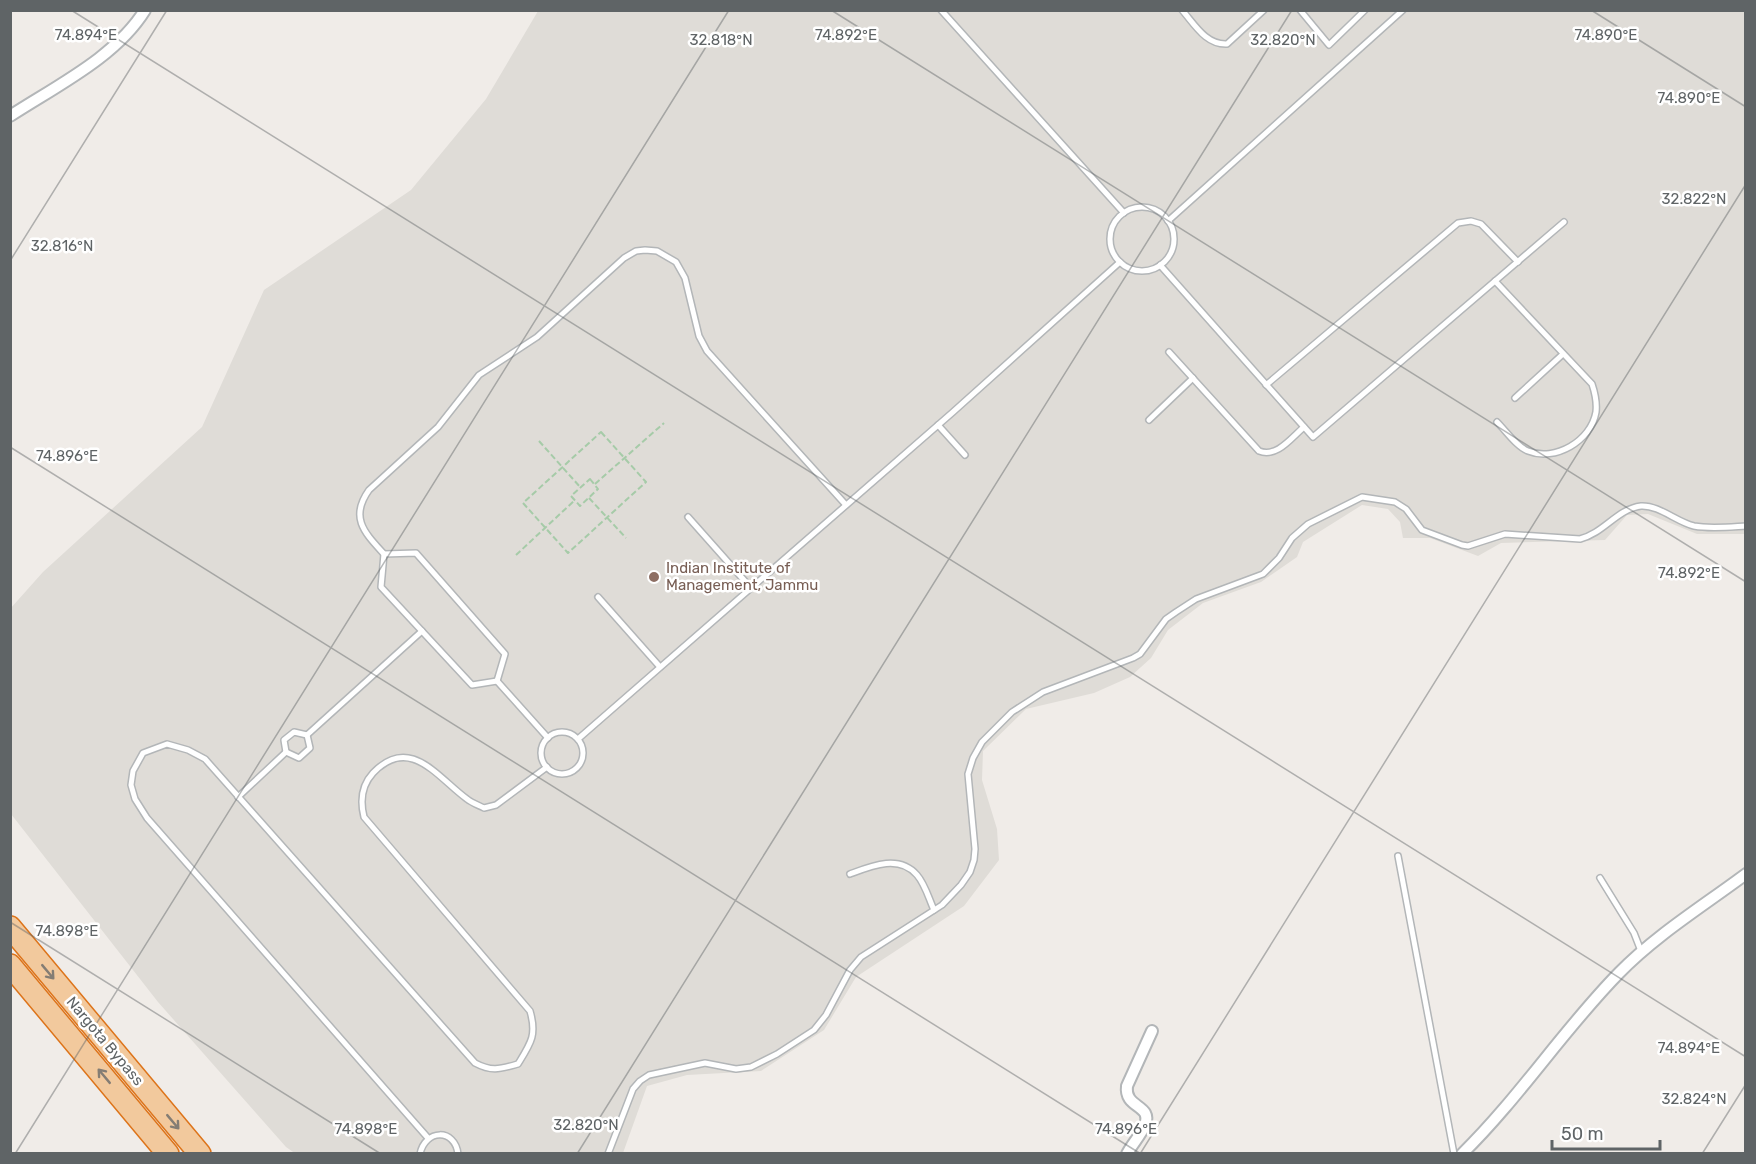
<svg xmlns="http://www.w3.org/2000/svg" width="1756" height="1164" font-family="Rubik,sans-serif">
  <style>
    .education { fill: #dfdcd7 }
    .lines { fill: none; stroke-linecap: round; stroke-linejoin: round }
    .lane-casing { stroke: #b3b6b8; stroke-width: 8 }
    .street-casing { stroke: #b3b6b8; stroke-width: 14 }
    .highway-casing { stroke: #dd741a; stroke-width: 24 }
    .path { stroke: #a6cba8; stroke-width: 2; stroke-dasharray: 6 3; stroke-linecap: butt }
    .lane { stroke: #fff; stroke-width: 5 }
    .street { stroke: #fff; stroke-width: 10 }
    .highway { stroke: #f2c99d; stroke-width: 21 }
    .oneway { stroke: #847d74 }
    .ticks { fill: none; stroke: #5f6466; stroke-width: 1.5; stroke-opacity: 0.45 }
    .education-dot { fill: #8d6e63; stroke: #fff; stroke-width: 2 }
    .labels { text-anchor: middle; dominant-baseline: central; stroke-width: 5; stroke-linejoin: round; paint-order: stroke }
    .education-label { font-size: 15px; fill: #785e54; stroke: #fff; text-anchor: start }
    .street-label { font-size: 15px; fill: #5f6466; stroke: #fff }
    .ticks-label { font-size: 15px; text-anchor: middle; fill: #5f6466; stroke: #fff; stroke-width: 5; stroke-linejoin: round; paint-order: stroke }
  </style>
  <rect width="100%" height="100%" fill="#f0ece8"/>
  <polygon class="education" points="538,11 1745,11 1745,534 1697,534 1648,514 1627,515 1605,540 1501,543 1478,556 1430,538 1403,538 1400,522 1388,509 1362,505 1303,542 1297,557 1261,582 1203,603 1168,630 1151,658 1130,677 1094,693 1026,709 983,751 982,780 997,829 999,860 964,906 856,977 824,1030 761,1071 687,1075 647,1086 623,1153 296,1154 286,1147 158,1002 11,814 10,609 43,572 202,427 264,290 411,190 486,99"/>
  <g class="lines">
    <g class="lane-casing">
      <g id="lane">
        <polyline points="941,10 1124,213"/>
        <path d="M1182 10C1195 25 1206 45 1227 44L1264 10"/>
        <polyline points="1300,10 1329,45 1365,10"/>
        <circle cx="1142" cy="239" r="32"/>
        <polyline points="1168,221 1403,10"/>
        <polyline points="1160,265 1313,437 1564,222"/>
        <path d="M1495 281 1592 384C1595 393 1597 403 1596 412 1591 441 1555 462 1528 451 1517 447 1506 431 1497 422"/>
        <path d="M1169 352 1259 451C1277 458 1291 438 1304 427"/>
        <polyline points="1266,385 1458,223 1471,221 1481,224 1518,262"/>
        <polyline points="1515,398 1563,354"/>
        <polyline points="1149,420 1193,378"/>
        <polyline points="938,425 965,455"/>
        <polyline points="688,517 751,588"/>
        <polyline points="384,554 381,587 472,685 497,681"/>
        <polyline points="598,597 660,667"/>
        <path d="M497 681 505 654 416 553 384 554C365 533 349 518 369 490L438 427 479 375 537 337 624 258 636 251 645 250 657 251 676 262 685 278 699 336 707 351 846 505"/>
        <polyline points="497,681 548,738"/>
        <circle cx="562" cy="753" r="21"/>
        <polyline points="307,735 422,631"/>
        <polyline points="578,739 953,412 1120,262"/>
        <polyline points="286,752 299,758 310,748 307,735"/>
        <polyline points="286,752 284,740 294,732 307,735"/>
        <polyline points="238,797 286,752"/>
        <polyline points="1398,856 1454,1154"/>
        <path d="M850 874C871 866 899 854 917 875 925 884 929 899 934 910"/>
        <polyline points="1600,878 1634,933 1641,951"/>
        <path d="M428 1138 147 818 135 799 131 785 133 771 143 753 167 744 188 750 205 759 475 1063C492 1072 500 1069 518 1064 531 1043 537 1035 530 1011L364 817C360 801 362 785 373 773 410 734 438 778 467 799 472 803 478 805 484 808L496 805 547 767"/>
        <path d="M420 1154C425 1129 455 1128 458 1154"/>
        <path d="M608 1154 633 1089 640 1081 649 1075 705 1063 736 1069 751 1067 777 1054 814 1030 826 1015 850 970 861 957 942 905 961 885 970 872 974 860 975 849 968 774 973 758 982 742 1012 712 1043 692 1133 658 1140 654 1166 619 1176 612 1196 599 1263 574 1279 558 1292 538 1308 524 1362 497 1395 502 1406 509 1422 530 1462 545 1468 546 1505 534 1580 539C1604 533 1617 509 1641 506 1659 505 1677 522 1694 526 1710 529 1729 527 1746 526"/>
      </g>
    </g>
    <g class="street-casing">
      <g id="street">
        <path d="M10 116C56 86 116 57 145 10"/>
        <path d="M1127 1154C1132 1144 1141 1135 1145 1125 1153 1104 1124 1109 1127 1086L1152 1031"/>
        <path d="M1462 1154C1520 1097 1563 1030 1619 973 1656 935 1703 906 1746 874"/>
      </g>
    </g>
    <g class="highway-casing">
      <g id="highway">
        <polyline points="10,927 200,1154"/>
        <polyline points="10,965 168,1154"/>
      </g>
    </g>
    <g class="path">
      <polygon points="601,432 646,482 568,553 523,503"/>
      <polyline points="539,441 581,488"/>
      <polygon points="590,479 598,489 580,506 571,496"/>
      <polyline points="595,484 664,423"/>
      <polyline points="589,498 626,538"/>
      <polyline points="516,555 575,500"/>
    </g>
    <use href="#lane" class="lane"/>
    <use href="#street" class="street"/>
    <use href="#highway" class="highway"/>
  </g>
  <defs><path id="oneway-shaft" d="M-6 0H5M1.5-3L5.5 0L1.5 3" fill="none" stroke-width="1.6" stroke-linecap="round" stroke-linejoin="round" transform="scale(1.5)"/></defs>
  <g class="oneway">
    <use href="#oneway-shaft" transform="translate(48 972) rotate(50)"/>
    <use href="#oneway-shaft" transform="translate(104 1076) rotate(-130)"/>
    <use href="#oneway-shaft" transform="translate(173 1122) rotate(50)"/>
  </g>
  <path class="ticks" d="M71 10 1746 1057M831 10 1746 582M1591 10 1746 107M10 261 167 10M10 447 1141 1154M10 922 381 1154M15 1154 729 10M577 1154 1292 10M1140 1154 1746 184M1702 1154 1746 1084"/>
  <circle class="education-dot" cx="654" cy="577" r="6"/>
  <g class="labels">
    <g class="education-label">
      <text x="666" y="568">Indian Institute of<tspan x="666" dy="17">Management, Jammu</tspan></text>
    </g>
    <g class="street-label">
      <text transform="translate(105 1041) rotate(50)">Nargota Bypass</text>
    </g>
  </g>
  <g class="ticks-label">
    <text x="86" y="40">74.894°E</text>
    <text x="846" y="40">74.892°E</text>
    <text x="1606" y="40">74.890°E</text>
    <text x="721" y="45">32.818°N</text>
    <text x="1283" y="45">32.820°N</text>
    <text x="1689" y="103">74.890°E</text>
    <text x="1694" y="204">32.822°N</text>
    <text x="62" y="251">32.816°N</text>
    <text x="67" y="461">74.896°E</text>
    <text x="1689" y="578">74.892°E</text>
    <text x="67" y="936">74.898°E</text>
    <text x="1689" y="1053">74.894°E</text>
    <text x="1694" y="1104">32.824°N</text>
    <text x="586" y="1130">32.820°N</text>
    <text x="366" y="1134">74.898°E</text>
    <text x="1126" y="1134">74.896°E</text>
  </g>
  <rect width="1756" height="1164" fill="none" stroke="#5f6466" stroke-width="24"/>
  <path d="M1552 1140v9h108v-9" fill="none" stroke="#5f6466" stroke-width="3"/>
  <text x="1561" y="1140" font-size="18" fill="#5f6466" stroke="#ffffff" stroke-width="4.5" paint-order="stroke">50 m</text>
</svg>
